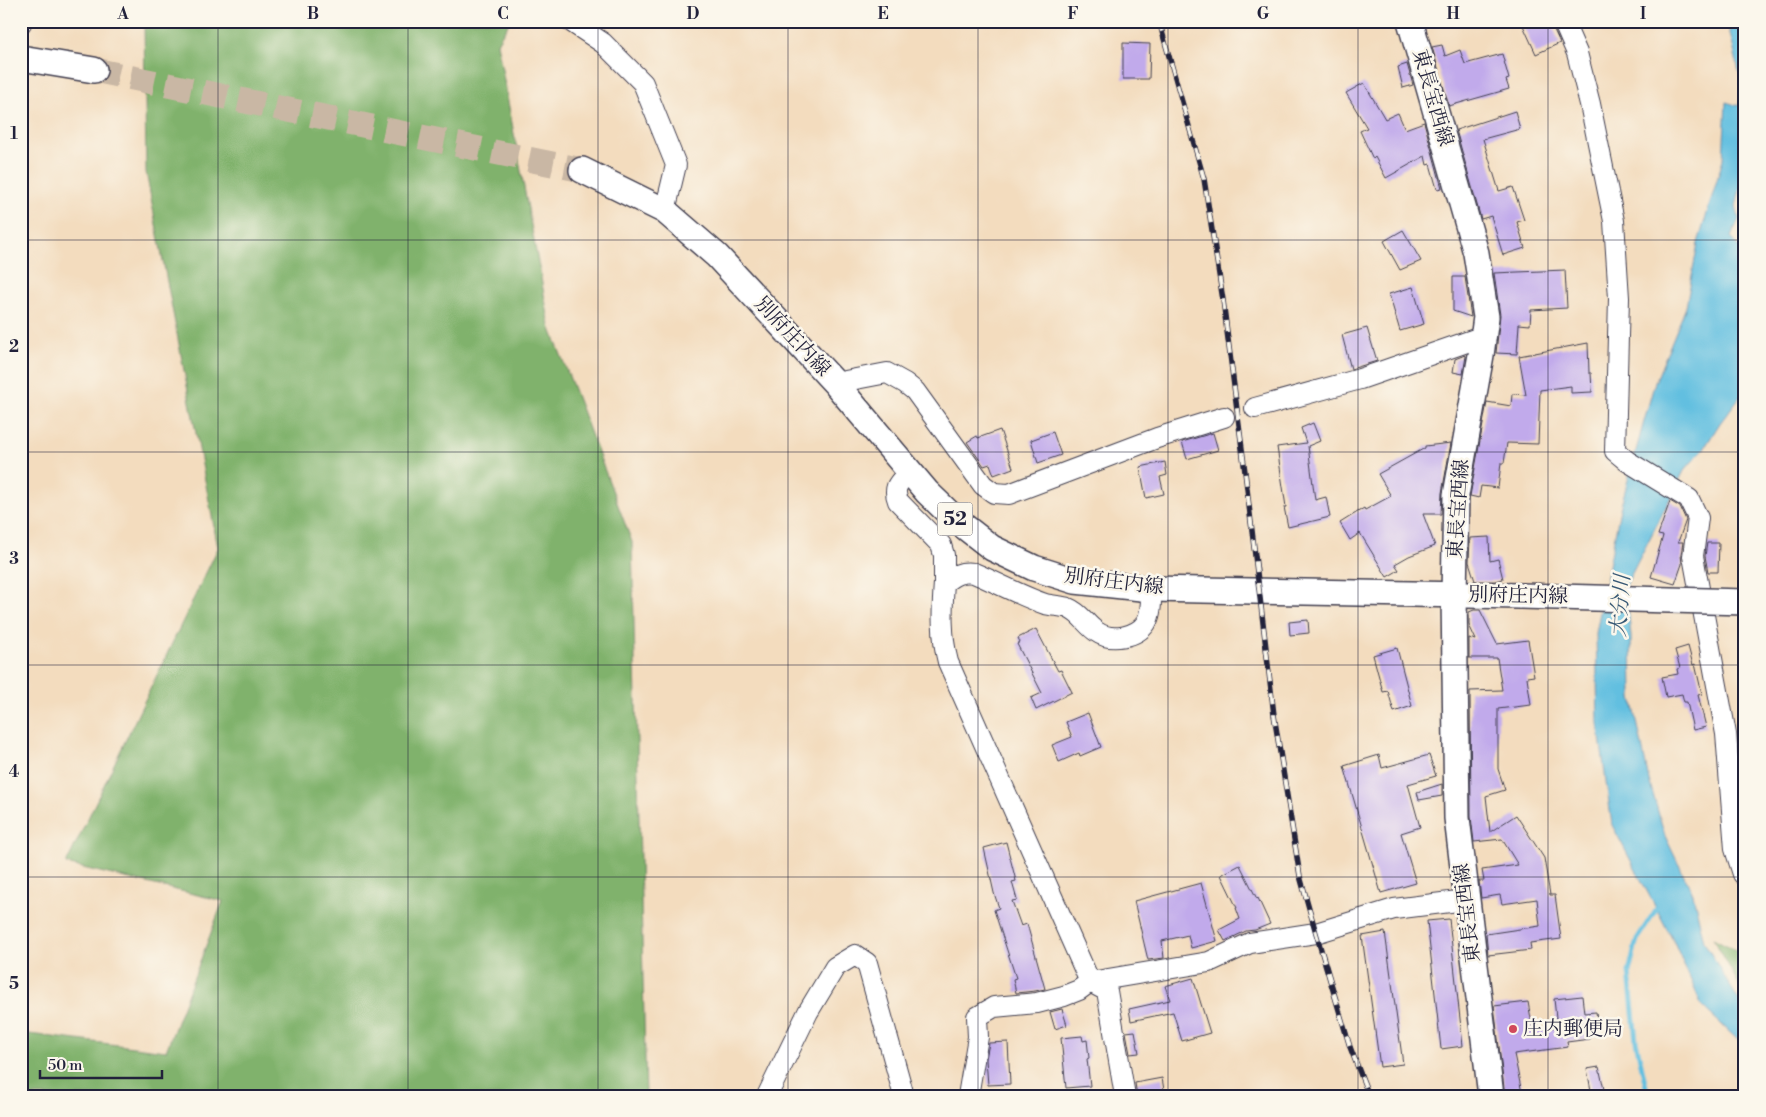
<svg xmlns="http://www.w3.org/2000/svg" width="1766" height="1117" font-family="'Libre Bodoni','Noto Serif JP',serif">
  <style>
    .forest { fill: #80b26c; stroke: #516a54 }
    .water { fill: #62bfe0; stroke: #42708e }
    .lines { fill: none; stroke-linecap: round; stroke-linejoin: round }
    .stream { stroke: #62bfe0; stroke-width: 5 }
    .building { fill: #c1aaeb }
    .major-tunnel { stroke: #c9b7a4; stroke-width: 25; stroke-dasharray: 25 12; stroke-linecap: butt }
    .minor-casing { stroke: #413e4f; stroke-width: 22 }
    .major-casing { stroke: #413e4f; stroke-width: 28 }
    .minor { stroke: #fff; stroke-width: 20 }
    .major { stroke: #fff; stroke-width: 25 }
    .rail-casing { stroke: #22223b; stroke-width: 5.5 }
    .rail { stroke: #fbf7ec; stroke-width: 4; stroke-dasharray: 11; stroke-linecap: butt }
    .major-bridge-casing { stroke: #413e4f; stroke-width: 28; stroke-linecap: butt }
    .major-bridge { stroke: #fff; stroke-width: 25 }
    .grid { fill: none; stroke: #22223b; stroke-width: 1; stroke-opacity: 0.55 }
    .poi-dot { fill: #d1495b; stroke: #fbf7ec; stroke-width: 2 }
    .labels { text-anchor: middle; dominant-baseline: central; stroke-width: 5; stroke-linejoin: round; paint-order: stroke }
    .shield { fill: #fbf7ec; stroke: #636270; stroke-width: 1 }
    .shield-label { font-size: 19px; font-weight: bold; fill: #22223b }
    .street-label { font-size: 20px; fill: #22223b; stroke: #fbf7ec }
    .poi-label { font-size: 20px; fill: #22223b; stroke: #fbf7ec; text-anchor: start }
    .water-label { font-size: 21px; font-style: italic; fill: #385975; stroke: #fbf7ec }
    .neatline { fill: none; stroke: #22223b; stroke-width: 2 }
    .grid-label { font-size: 16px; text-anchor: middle; font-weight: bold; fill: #22223b }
  </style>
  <rect width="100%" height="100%" fill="#fbf7ec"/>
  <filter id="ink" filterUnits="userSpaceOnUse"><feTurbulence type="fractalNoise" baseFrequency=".02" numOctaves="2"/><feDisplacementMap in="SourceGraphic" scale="10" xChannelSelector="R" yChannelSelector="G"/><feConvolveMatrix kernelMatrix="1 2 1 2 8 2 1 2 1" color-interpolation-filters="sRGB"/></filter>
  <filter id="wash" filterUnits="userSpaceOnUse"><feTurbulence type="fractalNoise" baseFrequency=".0096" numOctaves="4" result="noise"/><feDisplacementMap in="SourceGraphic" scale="20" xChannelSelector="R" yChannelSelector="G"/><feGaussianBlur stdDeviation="1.12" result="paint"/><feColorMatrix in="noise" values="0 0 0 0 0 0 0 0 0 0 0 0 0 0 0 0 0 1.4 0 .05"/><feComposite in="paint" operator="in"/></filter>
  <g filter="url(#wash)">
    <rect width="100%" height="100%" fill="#f3dcbe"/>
    <g class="forest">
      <polygon points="144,21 510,21 497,43 550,326 632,542 646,1096 21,1096 21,1033 166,1051 223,901 66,864 218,548 146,172"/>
      <polygon points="1713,938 1745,955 1745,995"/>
    </g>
    <polygon class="water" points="1727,21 1745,21 1745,176 1743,176 1736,206 1739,219 1731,237 1741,250 1745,248 1745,390 1720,423 1705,447 1684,471 1626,585 1631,637 1632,697 1649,780 1665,836 1693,894 1704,942 1745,1011 1745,1049 1740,1042 1702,1006 1675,944 1612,825 1598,723 1596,633 1620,509 1654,385 1686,307 1698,243 1723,160 1726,102 1739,106 1741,80"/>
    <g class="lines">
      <g class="stream">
        <polyline points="21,288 24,302 21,316"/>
        <polyline points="1648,1096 1636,1041 1629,972 1637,939 1659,905"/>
      </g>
    </g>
    <g id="blocks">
      <g class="building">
        <polygon points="1521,21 1550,21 1560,43 1536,54"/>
        <polygon points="1123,43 1150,44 1149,79 1123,79"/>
        <polygon points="1442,45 1445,56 1460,50 1465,64 1502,54 1509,79 1506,80 1509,89 1449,106 1432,47"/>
        <polygon points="1407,64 1413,85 1403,88 1398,67"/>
        <polygon points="1364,83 1385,119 1398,113 1405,129 1424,122 1442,188 1437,189 1430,164 1427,165 1425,156 1386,178 1375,157 1373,159 1360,131 1367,128 1346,93"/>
        <polygon points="1515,111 1520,129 1483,139 1499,191 1513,187 1524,220 1517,222 1525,248 1503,255 1491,216 1481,219 1456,130"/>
        <polygon points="1403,230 1421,261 1400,270 1384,241"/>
        <polygon points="1565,270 1567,308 1531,310 1530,325 1519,324 1517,354 1496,353 1500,315 1494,273"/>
        <polygon points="1453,277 1465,277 1471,317 1453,311"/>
        <polygon points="1413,287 1424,324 1400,331 1389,294"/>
        <polygon points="1367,328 1377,361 1351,369 1342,335"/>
        <polygon points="1588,343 1589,373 1591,373 1592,392 1571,393 1571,386 1540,390 1538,444 1507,443 1504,463 1501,463 1498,488 1481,486 1479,498 1470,496 1487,402 1511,406 1512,394 1526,395 1519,356"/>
        <polygon points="1465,355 1466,356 1463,374 1453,372 1455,359"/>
        <polygon points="1313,423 1320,441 1308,446 1315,500 1326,497 1330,517 1288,527 1284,507 1286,507 1277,447 1306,443 1301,428"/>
        <polygon points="1000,430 1013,468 994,475 990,464 984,466 967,442 977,436 978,438"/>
        <polygon points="1053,432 1061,455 1038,463 1031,440"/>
        <polygon points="1213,433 1218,450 1187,459 1182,442"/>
        <polygon points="1451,443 1442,493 1441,514 1423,514 1435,546 1409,556 1395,564 1399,570 1387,577 1360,533 1350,540 1340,523 1364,508 1365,510 1391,496 1378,474 1425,448 1425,446"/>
        <polygon points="1165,462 1167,475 1160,477 1164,494 1146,498 1140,467"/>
        <polygon points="1670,501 1680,507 1686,520 1678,542 1683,542 1681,555 1682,564 1675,584 1651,577 1663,536 1658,535"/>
        <polygon points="1489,537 1490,561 1498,559 1503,579 1496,581 1475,581 1469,562 1470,538"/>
        <polygon points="1707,543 1719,543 1718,572 1708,572 1705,556"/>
        <polygon points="1474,610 1480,610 1497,644 1528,640 1534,676 1527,677 1531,705 1498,709 1498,769 1505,790 1486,796 1490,832 1516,815 1544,858 1550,895 1555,895 1561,939 1530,943 1531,950 1488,955 1486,934 1540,926 1537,899 1502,904 1500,895 1481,898 1479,881 1484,881 1482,870 1518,865 1502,839 1474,842 1471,817 1470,691 1502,690 1497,658 1469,658 1469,638 1476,640 1469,625 1469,612"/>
        <polygon points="1308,620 1309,633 1290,635 1289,622"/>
        <polygon points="1036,629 1058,671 1061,670 1072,692 1036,710 1031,698 1042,693 1017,644 1020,642 1018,638"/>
        <polygon points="1688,646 1693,665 1695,664 1702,694 1698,695 1706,727 1693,730 1687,702 1684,702 1682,694 1666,697 1662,677 1678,674 1677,669 1680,668 1675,650"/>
        <polygon points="1397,648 1412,706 1394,712 1388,691 1383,692 1373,655"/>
        <polygon points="1088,713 1101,747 1080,756 1079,753 1059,762 1052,745 1072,737 1066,722"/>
        <polygon points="1379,755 1382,768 1429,755 1436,776 1408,784 1420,827 1401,833 1416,883 1381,893 1344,766"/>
        <polygon points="1442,784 1442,796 1419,800 1417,792"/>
        <polygon points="1006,842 1016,881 1012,882 1017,900 1012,901 1021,926 1027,924 1045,989 1035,991 1016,993 1013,979 1016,978 994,910 999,908 994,893 984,848"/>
        <polygon points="1240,865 1257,899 1258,898 1270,924 1255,930 1246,931 1225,941 1219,930 1240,919 1236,908 1237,908 1221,875"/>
        <polygon points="1201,883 1217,941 1191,948 1188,935 1162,941 1164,958 1148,960 1134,901"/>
        <polygon points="1449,919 1463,1046 1441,1049 1427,921"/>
        <polygon points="1385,932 1403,1064 1380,1067 1362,936"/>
        <polygon points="1193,978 1210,1033 1182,1041 1173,1012 1131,1021 1129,1009 1170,1000 1165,986"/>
        <polygon points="1582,996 1584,1013 1596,1012 1598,1026 1588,1027 1590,1039 1567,1042 1568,1047 1514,1054 1522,1093 1505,1096 1494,1006 1528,1002 1533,1030 1557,1027 1554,999"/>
        <polygon points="1062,1009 1067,1025 1055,1029 1050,1012"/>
        <polygon points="1135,1031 1139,1053 1130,1054 1126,1032"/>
        <polygon points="1082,1036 1083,1041 1087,1040 1089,1058 1087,1059 1090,1086 1066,1088 1061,1038"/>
        <polygon points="1008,1042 1010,1084 988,1085 986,1059 989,1043"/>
        <polygon points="1599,1067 1605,1094 1592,1096 1587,1069"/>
        <polygon points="1162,1078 1165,1096 1137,1096 1135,1083"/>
      </g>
    </g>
  </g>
  <g filter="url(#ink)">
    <use href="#blocks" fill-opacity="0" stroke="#413e4f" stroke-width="1"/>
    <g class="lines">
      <polyline class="major-tunnel" points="94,70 582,170"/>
      <g class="minor-casing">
        <g id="minor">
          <polyline points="570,21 603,43 643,83 676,165 665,211"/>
          <polyline points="1563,21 1577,53 1590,104 1614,221 1619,298 1615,451 1627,461 1689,499 1698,518 1693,556 1726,734 1735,849 1743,874 1745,876"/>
          <polyline points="21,23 22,21"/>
          <polyline points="835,383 887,373 905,383 915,391 983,485 994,493 1009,494 1157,438 1224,417"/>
          <polyline points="1255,408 1360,379 1484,336"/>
          <path d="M909 472C900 482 892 486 898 501L941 545 944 555V583"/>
          <polyline points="767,1096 808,1012 835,967 855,955 867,963 904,1096"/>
          <polyline points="968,1096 978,1037 977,1017 994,1007 1037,1003 1064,996 1079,990 1090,982 1209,962 1250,943 1316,933 1394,909 1466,900"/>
          <path d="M1125 1096 1107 991 1090 982 948 662C941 635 942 610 944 583 954 575 961 571 974 573 998 583 1021 596 1045 604 1053 606 1061 606 1068 608 1081 613 1086 625 1097 632 1111 642 1137 637 1146 623 1152 613 1151 600 1151 589"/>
        </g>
      </g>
      <g class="major-casing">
        <g id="major">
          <polyline points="1410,21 1476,253 1486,317 1481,355 1456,495 1454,595 1457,818 1491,1096"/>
          <polyline points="21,58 94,70"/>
          <polyline points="582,170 665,211 717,256 835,383 927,492 956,520 992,548 1034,568 1075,581 1151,589 1520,596"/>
        </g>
      </g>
      <use href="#minor" class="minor"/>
      <use href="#major" class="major"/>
      <g class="rail-casing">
        <polyline id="rail" points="1159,21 1204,179 1223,300 1245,472 1274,715 1300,876 1316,933 1350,1047 1369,1096"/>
      </g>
      <use href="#rail" class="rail"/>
      <g class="major-bridge-casing">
        <polyline id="major-bridge" points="1520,596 1745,602"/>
      </g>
      <use href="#major-bridge" class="major-bridge"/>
    </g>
  </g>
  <path class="grid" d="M218 21V1096M408 21V1096M598 21V1096M788 21V1096M978 21V1096M1168 21V1096M1358 21V1096M1548 21V1096M21 240H1745M21 452H1745M21 665H1745M21 877H1745"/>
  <circle class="poi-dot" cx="1513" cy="1029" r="5"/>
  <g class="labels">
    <rect class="shield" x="937.5" y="502.5" width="35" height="33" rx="4"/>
    <g class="shield-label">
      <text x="955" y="519">52</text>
    </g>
    <g class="street-label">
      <text transform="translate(1432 98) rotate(74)">東長宝西線</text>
      <text transform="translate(792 337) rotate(47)">別府庄内線</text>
      <text transform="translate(1459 509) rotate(-86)">東長宝西線</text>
      <text transform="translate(1114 582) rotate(7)">別府庄内線</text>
      <text transform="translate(1518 596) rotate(1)">別府庄内線</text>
      <text transform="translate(1468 913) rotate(-97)">東長宝西線</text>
    </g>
    <g class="poi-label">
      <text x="1523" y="1029">庄内郵便局</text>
    </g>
    <g class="water-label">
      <text transform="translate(1621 606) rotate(-86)">大分川</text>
    </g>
  </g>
  <rect width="1766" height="1117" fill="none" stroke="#fbf7ec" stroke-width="55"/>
  <path d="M40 1070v8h122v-8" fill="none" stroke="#22223b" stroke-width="2.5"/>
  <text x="48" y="1070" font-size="15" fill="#22223b" stroke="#fbf7ec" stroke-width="4" paint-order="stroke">50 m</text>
  <rect x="28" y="28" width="1710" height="1062" class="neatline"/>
  <g class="grid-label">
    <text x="123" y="19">A</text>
    <text x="313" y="19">B</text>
    <text x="503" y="19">C</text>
    <text x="693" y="19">D</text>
    <text x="883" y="19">E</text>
    <text x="1073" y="19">F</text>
    <text x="1263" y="19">G</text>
    <text x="1453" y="19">H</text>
    <text x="1643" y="19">I</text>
    <text x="14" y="139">1</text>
    <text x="14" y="352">2</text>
    <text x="14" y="564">3</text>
    <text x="14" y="777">4</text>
    <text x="14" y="989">5</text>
  </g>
</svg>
